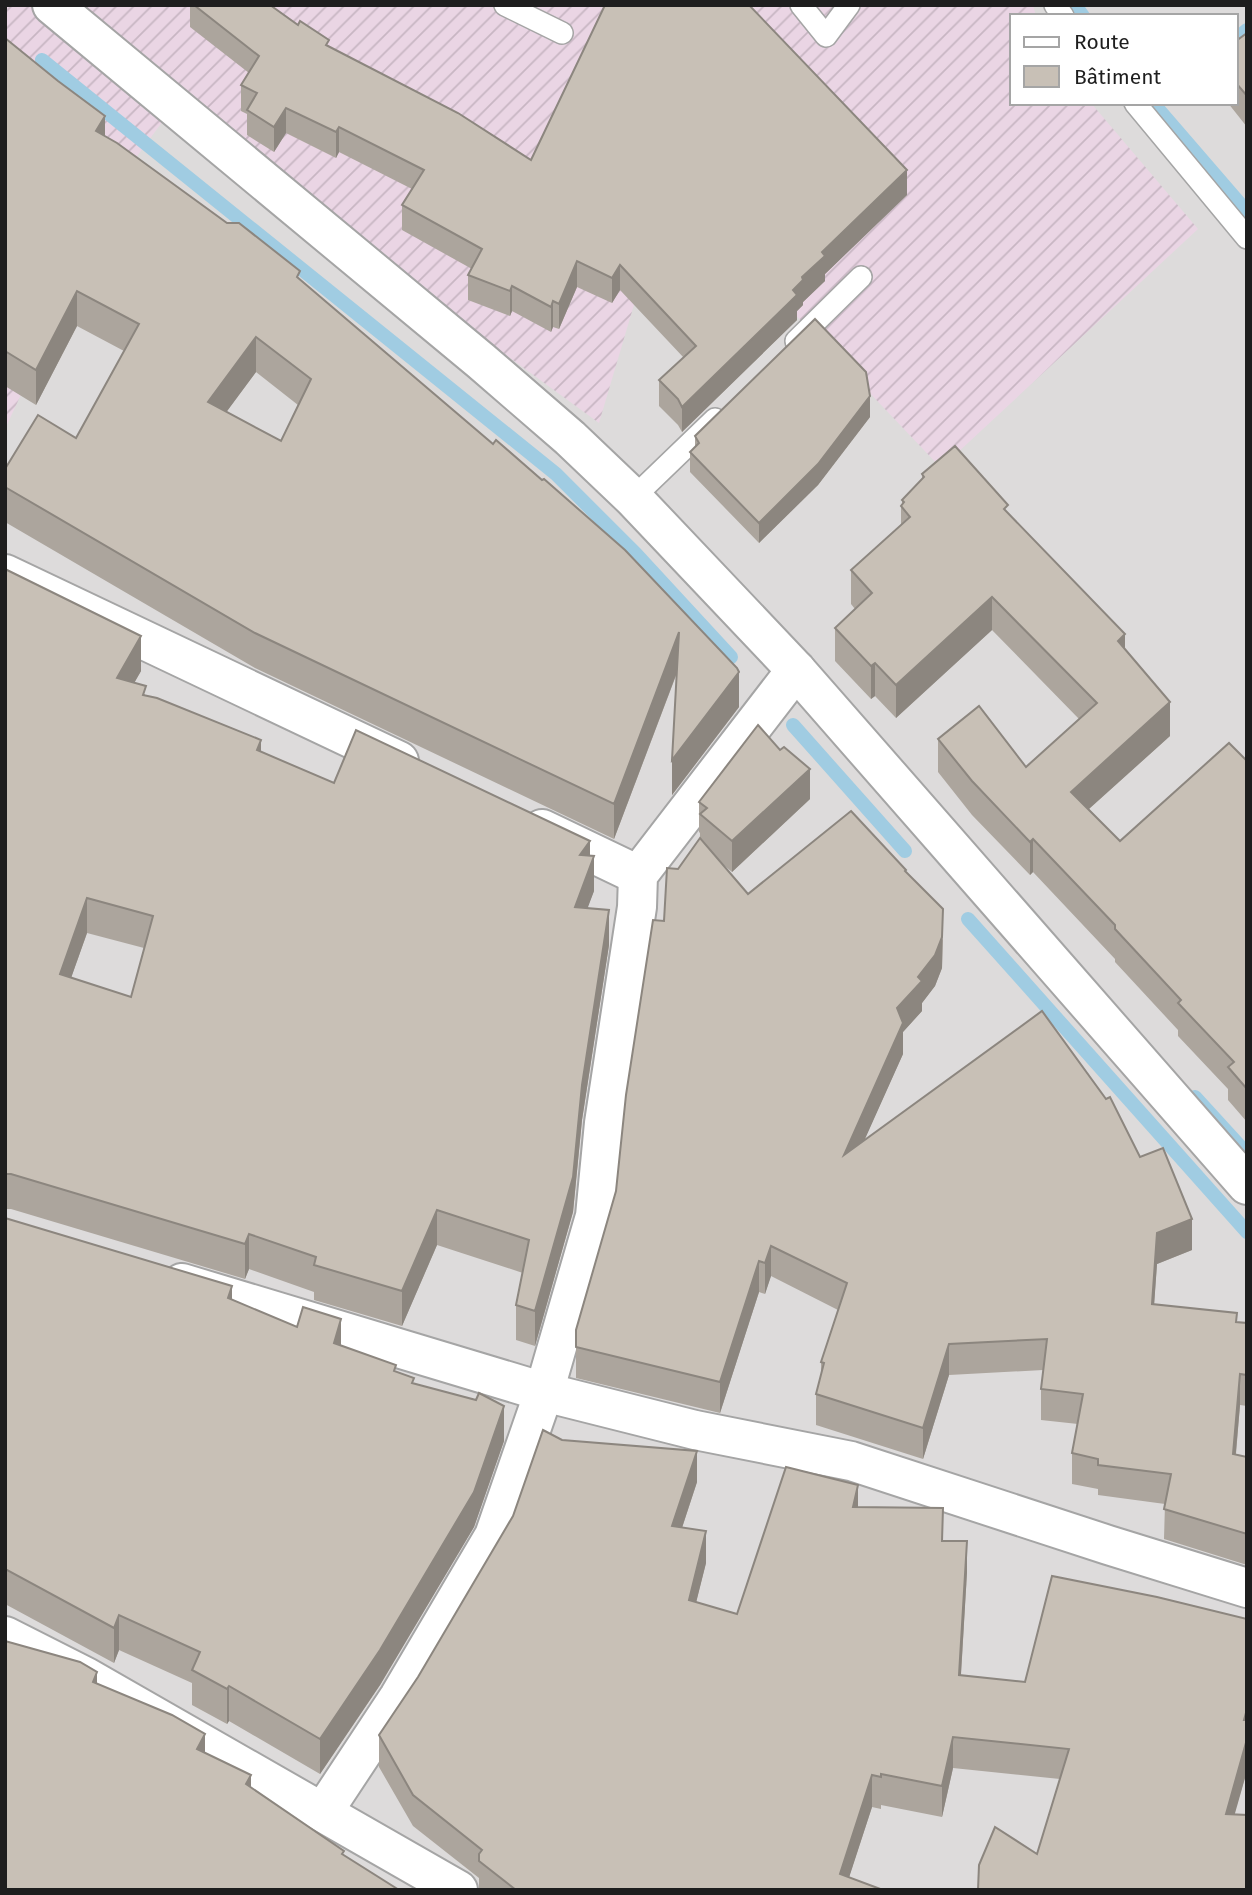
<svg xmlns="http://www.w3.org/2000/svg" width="1252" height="1895" font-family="'Fira Sans',sans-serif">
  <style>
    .residential { fill: #dddbdb; fill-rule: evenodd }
    .industrial { fill: url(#industrial-furrows) }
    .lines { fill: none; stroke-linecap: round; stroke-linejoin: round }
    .stream { stroke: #a0cce2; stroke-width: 14 }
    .service-casing { stroke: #a5a5a5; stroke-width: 24 }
    .minor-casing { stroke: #a5a5a5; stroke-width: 42 }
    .tertiary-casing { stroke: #a5a5a5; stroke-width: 42 }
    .service { stroke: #fff; stroke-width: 21 }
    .minor { stroke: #fff; stroke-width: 38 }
    .tertiary { stroke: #fff; stroke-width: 38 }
    .wall { fill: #aca59d; fill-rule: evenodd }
    .shaded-wall { fill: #8c867f }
    .building { fill: #c8c0b6; stroke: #8c867f; stroke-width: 2; fill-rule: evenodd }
  </style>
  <defs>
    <pattern id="industrial-furrows" width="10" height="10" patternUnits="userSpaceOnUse" patternTransform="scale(1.75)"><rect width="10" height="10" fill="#ead5e4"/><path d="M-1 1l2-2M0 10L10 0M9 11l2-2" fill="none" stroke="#c8b6c3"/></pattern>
  </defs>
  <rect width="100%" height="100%" fill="#f0ede3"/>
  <path class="residential" d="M5 5H1247V1890H5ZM1012 16H1236V103H1012Z"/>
  <polygon class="industrial" points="5,5 1033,5 1036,16 1012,16 1012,103 1091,103 1198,229 941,468 670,183 599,423 171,110 124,174 5,429"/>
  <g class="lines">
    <g class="stream">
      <polyline points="1075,5 1083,16"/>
      <polyline points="1236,39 1247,30"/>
      <polyline points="42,60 556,474 636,554 731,657"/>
      <polyline points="1153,103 1247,212"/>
      <polyline points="793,725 905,851"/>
      <polyline points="968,919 1247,1232"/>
      <polyline points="1195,1097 1247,1154"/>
    </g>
    <g class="service-casing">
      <g id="service">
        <polyline points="505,5 562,33"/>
        <polyline points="801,5 826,36 849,5"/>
        <polyline points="1055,5 1063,16"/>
        <polyline points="1135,103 1247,238"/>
        <polyline points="796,341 861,277"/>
        <polyline points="633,498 715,419"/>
      </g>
    </g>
    <g class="minor-casing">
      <g id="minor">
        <polyline points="5,574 399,761"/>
        <polyline points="542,829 638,875"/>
        <polyline points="182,1283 544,1392 695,1430 851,1461 1108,1545 1247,1588"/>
        <polyline points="5,1636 86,1677 458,1890"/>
        <polyline points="323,1812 399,1697 494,1536 544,1392 595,1216 604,1123 637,907 638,875 796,670"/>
      </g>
    </g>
    <g class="tertiary-casing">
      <polyline id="tertiary" points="52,5 481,361 570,438 633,498 796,670 1247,1185"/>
    </g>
    <use href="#service" class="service"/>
    <use href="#minor" class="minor"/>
    <use href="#tertiary" class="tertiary"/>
  </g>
  <g class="wall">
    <polygon points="190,5 270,5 329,46 531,160 907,195 825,274 825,281 803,302 803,305 797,311 797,320 682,432 678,425 659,406 659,380 684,358 620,290 612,303 577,287 559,329 553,327 551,332 512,311 510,316 468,300 468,275 472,269 402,230 402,205 412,189 339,152 336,158 286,133 274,152 247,135 247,114 241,111 241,85 249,73 190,27"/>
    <polygon points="1247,33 1247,127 1228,103 1236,103 1236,41"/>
    <path d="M5 38 105 137 300 279 739 707 672 795 677 673 614 839 255 668 5 522V469L76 438 124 351 77 326 36 405 5 386ZM256 372 298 405 281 441 226 412Z"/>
    <polygon points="870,417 818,485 759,543 690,472 690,452 695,447 695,436"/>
    <polygon points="922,474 1008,513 1125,650 1170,736 1089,809 1120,841 1247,761 1247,1122 1228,1100 1228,1089 1178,1036 1178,1030 1115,962 1115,959 1033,872 1030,875 972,815 938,772 938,739 1026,767 1079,719 992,630 896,718 875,696 871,699 835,661 835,628 855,609 851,604 851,570 901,525 901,506 902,504 902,500 922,479"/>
    <path d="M5 569 141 671 134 683 146 696 261 752 334 783 590 856 594 891 587 908 609 945 582 1120 573 1212 535 1346 516 1340V1305L523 1273 437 1245 402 1326 314 1300V1292L249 1269 245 1279 11 1209H5ZM87 933 144 948 131 997 71 978Z"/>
    <polygon points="810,799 732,872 719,861 748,894 906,872 943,940 942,968 935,986 922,1003 922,1011 903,1032 903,1054 864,1140 1140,1157 1192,1250 1157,1264 1154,1304 1237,1322 1247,1323 1247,1406 1240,1405 1236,1454 1247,1457 1247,1565 1164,1539 1165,1504 1098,1495 1098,1489 1072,1484 1072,1453 1078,1424 1041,1420 1041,1389 1043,1370 949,1375 923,1459 816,1425 816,1394 821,1376 821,1362 838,1310 771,1276 765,1294 759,1292 720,1413 576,1378 576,1330 616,1191 664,921 678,869 700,839 700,833 699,832 699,802"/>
    <polygon points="5,1218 232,1300 341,1346 396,1372 504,1441 474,1527 380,1685 320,1774 229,1721 227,1724 192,1705 192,1683 119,1650 114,1663 5,1604"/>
    <polygon points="562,1440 697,1482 682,1528 706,1563 696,1602 737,1614 858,1507 943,1541 967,1572 961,1675 1025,1682 1247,1619 1247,1771 1234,1814 1037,1854 1060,1779 953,1768 942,1817 881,1805 881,1809 872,1807 849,1877 883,1890 479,1890 479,1878 413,1826 379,1767 379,1735 418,1677"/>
  </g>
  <g class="shaded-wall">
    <polygon points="286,108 286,133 274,152 274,127"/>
    <polygon points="105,116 105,151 96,131"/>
    <polygon points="339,127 339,152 336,158 336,132"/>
    <polygon points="907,170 907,195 825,274 825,281 803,302 803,305 797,311 797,320 682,432 682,407 793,290 822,252"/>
    <polygon points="577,261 577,287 559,329 559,304"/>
    <polygon points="620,265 620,290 612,303 612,278"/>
    <polygon points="512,286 512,311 510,316 510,291"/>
    <polygon points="77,291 77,326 36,405 36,370"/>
    <polygon points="553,301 553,327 551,332 551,307"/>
    <polygon points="256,337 256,372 208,437 208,402"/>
    <polygon points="870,396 870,417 818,485 759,543 759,523"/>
    <polygon points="992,597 992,630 896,718 896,685"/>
    <polygon points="679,632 679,667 614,839 614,804"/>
    <polygon points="1125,634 1125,668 1118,641"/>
    <polygon points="141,636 141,671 117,713 117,678"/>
    <polygon points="875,663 875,696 871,699 871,666"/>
    <polygon points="739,672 739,707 672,795 672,760"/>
    <polygon points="1170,702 1170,736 1071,825 1071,792"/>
    <polygon points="261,740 261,775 257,750"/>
    <polygon points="810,769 810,799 732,872 732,841"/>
    <polygon points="1033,839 1033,872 1030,875 1030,842"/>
    <polygon points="590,841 590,867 594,856 594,891 575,942 575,907 580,855"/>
    <polygon points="87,898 87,933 60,1009 60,974"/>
    <polygon points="943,909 942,968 935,986 922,1003 922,1011 903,1032 903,1054 844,1186 844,1155 897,1008 918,977"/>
    <polygon points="609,910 609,945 582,1120 573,1212 535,1346 535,1311 582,1085"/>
    <polygon points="437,1210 437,1245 402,1326 402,1291"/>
    <polygon points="1192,1219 1192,1250 1157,1264 1152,1335 1152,1304 1157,1233"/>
    <polygon points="249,1234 249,1269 245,1279 245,1244"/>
    <polygon points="771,1246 771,1276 765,1294 765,1263"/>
    <polygon points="759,1261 759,1292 720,1413 720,1382"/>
    <polygon points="232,1286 232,1321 228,1298"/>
    <polygon points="341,1319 341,1354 334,1343"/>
    <polygon points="949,1344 949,1375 923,1459 923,1428"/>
    <polygon points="1240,1374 1240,1405 1233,1485 1233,1454"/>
    <polygon points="504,1406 504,1441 474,1527 380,1685 320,1774 320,1739"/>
    <polygon points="697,1451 697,1482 672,1558 672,1526"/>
    <polygon points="858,1485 858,1517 853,1507"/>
    <polygon points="706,1531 706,1563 689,1631 689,1600"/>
    <polygon points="967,1541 967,1572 959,1706 959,1675"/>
    <polygon points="119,1615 119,1650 114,1663 114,1628"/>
    <polygon points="97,1672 97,1709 93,1682"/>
    <polygon points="229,1686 229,1721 227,1724 227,1689"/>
    <polygon points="1247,1709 1247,1771 1226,1845 1226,1814"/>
    <polygon points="205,1734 205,1770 197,1749"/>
    <polygon points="953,1737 953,1768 942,1817 942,1786"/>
    <polygon points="251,1775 251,1812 246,1784"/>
    <polygon points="872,1775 872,1807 845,1890 840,1874"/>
  </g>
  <g class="building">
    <polygon points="194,5 270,5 298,25 300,21 329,40 326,45 458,113 531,160 605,5 749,5 907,170 822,252 825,256 802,277 803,280 793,290 797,295 682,407 678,399 659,380 696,346 620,265 612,278 577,261 559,304 553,301 551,307 512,286 510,291 468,275 482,249 402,205 424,170 339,127 336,132 286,108 274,127 247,110 257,93 241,85 259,56"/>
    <polygon points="1247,33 1247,96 1236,83 1236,41"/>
    <path d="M5 38 58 81 105 116 96 131 117 143 227 223H239L300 271 297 277 493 444 496 440 542 480 544 479 625 550 737 668 739 672 672 760 679 632 614 804 255 633 5 487V469L38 415 76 438 139 324 77 291 36 370 5 351ZM256 337 311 379 281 441 208 402Z"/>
    <polygon points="815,319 866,372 870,396 818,464 759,523 690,452 699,443 695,436"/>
    <polygon points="955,446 1008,505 1004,509 1125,634 1118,641 1170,702 1071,792 1120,841 1229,743 1247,761 1247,1089 1228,1067 1234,1062 1178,1003 1181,1000 1115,929 1115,925 1033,839 1030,842 972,781 938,739 979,706 1026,767 1097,703 992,597 896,685 875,663 871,666 835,628 872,593 851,570 910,517 901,506 904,502 902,500 924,477 922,474"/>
    <path d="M5 569 141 636 117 678 146 686 143 695 157 698 261 740 257 750 334 783 356 730 590 841 580 855 594 856 575 907 609 910 582 1085 573 1177 535 1311 516 1305 529 1240 437 1210 402 1291 314 1265 316 1257 249 1234 245 1244 11 1174H5ZM87 898 153 916 131 997 60 974Z"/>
    <polygon points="758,725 780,750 784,747 810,769 732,841 700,814 707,808 699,802"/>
    <polygon points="851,811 906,870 905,871 943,909 942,937 935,955 918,977 922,981 897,1008 903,1023 844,1155 1042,1011 1106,1099 1110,1097 1140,1157 1163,1148 1192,1219 1157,1233 1152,1304 1237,1313 1236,1322 1247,1323 1247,1375 1240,1374 1233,1454 1247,1457 1247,1534 1164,1509 1171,1474 1098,1465 1098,1459 1072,1453 1083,1394 1041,1389 1047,1339 949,1344 923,1428 816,1394 824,1363 821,1362 847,1283 771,1246 765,1263 759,1261 720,1382 576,1347 576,1330 616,1191 626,1095 653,920 664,921 667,868 678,869 700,838 748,894"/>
    <polygon points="5,1218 232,1286 228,1298 297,1327 303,1307 341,1319 334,1343 396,1365 394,1371 414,1378 412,1383 476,1400 479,1393 504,1406 474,1492 380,1650 320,1739 229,1686 227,1689 192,1670 200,1652 119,1615 114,1628 5,1569"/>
    <polygon points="543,1430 562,1440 697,1451 672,1526 706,1531 689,1600 737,1614 786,1467 858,1485 853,1507 943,1508 942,1541 967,1541 959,1675 1025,1682 1052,1576 1157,1597 1247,1619 1247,1709 1244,1720 1247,1720 1247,1739 1226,1814 1247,1815 1247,1890 978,1890 979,1865 995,1827 1037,1854 1069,1749 953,1737 942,1786 881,1774 881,1777 872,1775 840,1874 883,1890 516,1890 479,1861 479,1854 482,1850 413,1795 379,1735 418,1677 513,1516"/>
    <polygon points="5,1641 80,1662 97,1672 93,1682 172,1715 205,1734 197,1749 251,1775 246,1784 344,1851 342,1854 399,1890 5,1890"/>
  </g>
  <rect width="1252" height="1895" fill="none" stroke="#1e1e1e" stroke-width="14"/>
  <rect x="1010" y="14" width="228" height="91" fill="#ffffff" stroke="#a5a5a5" stroke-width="2"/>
  <rect x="1024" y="37" width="35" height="10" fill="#ffffff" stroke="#a5a5a5" stroke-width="2"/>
  <text x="1074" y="49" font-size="21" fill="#1e1e1e">Route</text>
  <rect x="1024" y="66" width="35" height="21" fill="#c8c0b6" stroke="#a5a5a5" stroke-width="2"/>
  <text x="1074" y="84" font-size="21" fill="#1e1e1e">Bâtiment</text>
</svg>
